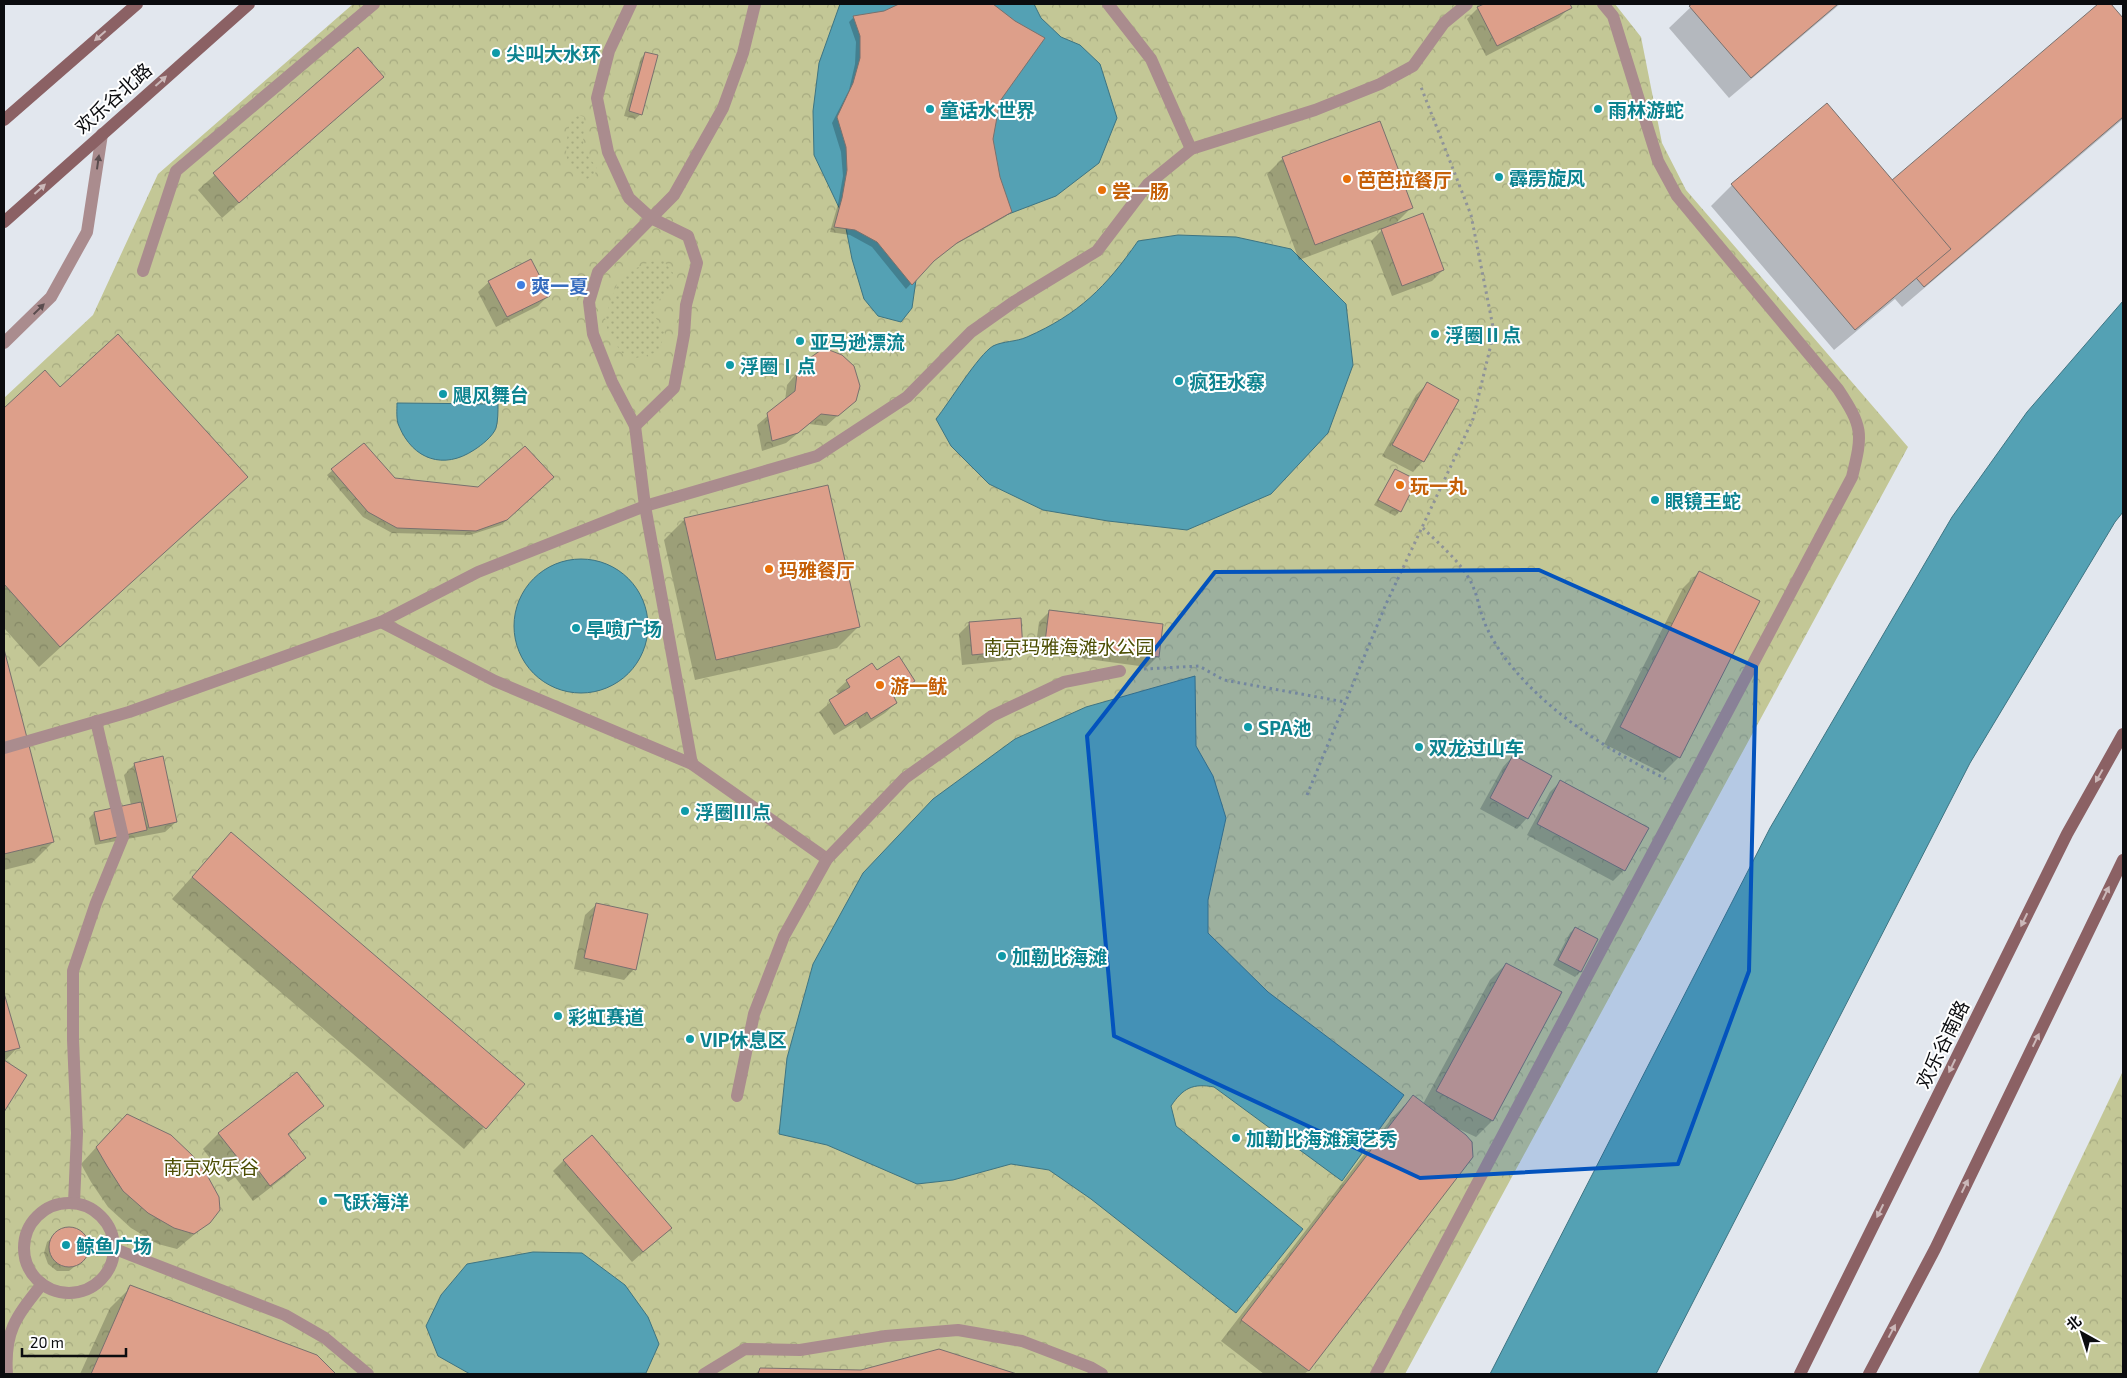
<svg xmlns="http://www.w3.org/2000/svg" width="2127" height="1378" font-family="'Exo 2','Noto Sans SC',sans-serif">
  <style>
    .forest { fill: url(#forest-crowns) }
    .garden { fill: url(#garden-dots) }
    .water { fill: #54a1b4; stroke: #3e7482 }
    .shadow { fill: #0003 }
    .building { fill: #dd9f8a; stroke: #79716e }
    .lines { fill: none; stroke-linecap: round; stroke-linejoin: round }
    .path { stroke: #8f9398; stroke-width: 3; stroke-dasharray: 2.5 4; stroke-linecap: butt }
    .lane { stroke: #aa8c8e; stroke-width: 12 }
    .street { stroke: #aa8c8e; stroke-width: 12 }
    .secondary { stroke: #8b6164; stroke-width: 12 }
    .oneway { fill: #cbb8b9 }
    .oneway2 { fill: #5a4c4e }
    .marked { fill: #0353bd; fill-opacity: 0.2; stroke: #0353bd; stroke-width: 4; stroke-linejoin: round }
    .culture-dot { fill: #0f9aa8; stroke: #fff; stroke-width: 2 }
    .food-dot { fill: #e8710a; stroke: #fff; stroke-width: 2 }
    .shop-dot { fill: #3f7fe0; stroke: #fff; stroke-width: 2 }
    .labels { text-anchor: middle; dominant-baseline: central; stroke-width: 4; stroke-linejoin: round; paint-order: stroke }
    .culture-label { font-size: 19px; font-weight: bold; fill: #0d838f; stroke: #fff; text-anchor: start }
    .street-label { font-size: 19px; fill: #0b0c0f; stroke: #fff }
    .food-label { font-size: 19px; font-weight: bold; fill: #c56008; stroke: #fff; text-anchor: start }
    .shop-label { font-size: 19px; font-weight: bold; fill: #366cbe; stroke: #fff; text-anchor: start }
    .park-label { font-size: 19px; fill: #4c4e03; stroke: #fff }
  </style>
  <defs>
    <pattern id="forest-crowns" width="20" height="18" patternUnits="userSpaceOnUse" patternTransform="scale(1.25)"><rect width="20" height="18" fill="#c3c796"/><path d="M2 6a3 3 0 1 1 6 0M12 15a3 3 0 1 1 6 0" fill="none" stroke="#a6aa80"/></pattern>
    <pattern id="garden-dots" width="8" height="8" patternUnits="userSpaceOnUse" patternTransform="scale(1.25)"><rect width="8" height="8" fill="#c3c796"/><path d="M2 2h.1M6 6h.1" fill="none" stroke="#a6aa80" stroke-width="1.8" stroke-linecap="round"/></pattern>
  </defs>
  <rect width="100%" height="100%" fill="#e2e7ee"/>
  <g class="forest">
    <polygon points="353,4 1615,4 1641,37 1662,143 1686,190 1908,447 1405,1374 4,1374 4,398 93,315 158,174"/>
    <polygon points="2123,1071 2123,1374 1978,1374"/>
  </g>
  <g class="garden">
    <path d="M579 115 584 117C586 128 580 143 586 153 589 159 594 162 597 169L594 176 587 179C559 168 566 146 570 121Z"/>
    <polygon points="663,260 673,273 668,292 652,306 656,318 665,334 658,352 636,358 622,353 608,333 605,317 620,276 649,262"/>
  </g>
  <g class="water">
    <polygon points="840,4 1034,4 1041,18 1061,37 1080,45 1100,64 1117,118 1099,163 1056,196 977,226 917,273 912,308 901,322 878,316 864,299 852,259 844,218 814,155 813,111 819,63"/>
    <path d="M1178 235 1236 237 1291 249 1346 304 1353 365 1328 433 1271 494 1187 530 1108 521 1043 510 989 484 951 446 936 419C949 403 978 355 993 346 1003 341 1016 342 1027 337 1079 314 1106 287 1138 241Z"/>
    <polygon points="2123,301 2123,512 2115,522 1970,763 1656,1374 1490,1374 1770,828 1952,517 2027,412"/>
    <path d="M397 403 498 404C498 411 498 421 496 428 493 436 482 445 474 450 444 470 413 460 399 426 396 420 397 410 397 403Z"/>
    <circle cx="581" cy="626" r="67"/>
    <path d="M1195 676 1196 746 1213 776 1226 818 1208 900V933L1268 992 1404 1095 1342 1181 1214 1087C1193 1083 1183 1088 1171 1106L1176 1126 1303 1229 1236 1313 1091 1199 1049 1170 1011 1164 953 1180 917 1184 827 1145 779 1134 787 1058 813 964 863 873 933 799 1015 739 1086 707Z"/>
    <polygon points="533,1252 582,1253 625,1285 648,1317 659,1344 646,1373 470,1374 438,1356 426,1326 441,1295 467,1264"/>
  </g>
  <g class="shadow">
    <polygon points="902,4 992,4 1014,22 992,138 999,177 1011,212 1005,217 951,247 929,265 906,289 872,247 850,235 830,232 838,204 843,176 841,152 832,123 849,90 855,64 856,42 849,22 854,17 884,12"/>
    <polygon points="1486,4 1568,4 1570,7 1559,18 1486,56 1467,19 1478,8"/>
    <polygon points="1694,4 1840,4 1729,98 1669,28"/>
    <polygon points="2100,4 2110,4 2123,20 2123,119 1902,307 1895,299 1834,350 1711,206 1732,185 1892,182"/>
    <polygon points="357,48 382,77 222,218 198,190"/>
    <polygon points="646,53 641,114 635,119 624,116 641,58"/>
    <polygon points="1283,158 1411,208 1393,226 1443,270 1432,281 1392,296 1371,241 1384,228 1299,260 1267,174"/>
    <polygon points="489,282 548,296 538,306 496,327 478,292"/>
    <polygon points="805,363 855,400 826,426 809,424 786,443 762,451 757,425 785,401 787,385"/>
    <polygon points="45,372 60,389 246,477 39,667 4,628 4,409"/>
    <polygon points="1427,384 1423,461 1413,472 1382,456 1416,395"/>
    <polygon points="364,444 395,479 479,489 547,482 501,525 470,535 392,533 363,517 327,475"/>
    <polygon points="1395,471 1400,511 1395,516 1374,505"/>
    <polygon points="685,519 858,627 837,648 695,680 664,540"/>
    <polygon points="1699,572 1679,757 1663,773 1604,744 1683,588"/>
    <polygon points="1050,611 1158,656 1147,667 1035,652 1039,622"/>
    <polygon points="969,624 1022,650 1011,660 962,665 959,634"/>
    <polygon points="4,653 53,842 32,863 4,870"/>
    <polygon points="877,672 913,681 893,698 896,703 885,713 860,729 856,722 834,735 819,712 839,695 836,691 847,681"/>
    <polygon points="1513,756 1527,818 1517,829 1480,809 1503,767"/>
    <polygon points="135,764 176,822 165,832 95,845 89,818 94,813 131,805 124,775"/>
    <polygon points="1560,782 1624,870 1613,881 1527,835 1550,792"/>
    <polygon points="231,834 523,1084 464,1149 172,899"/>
    <polygon points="596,905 634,969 624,980 574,969 585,915"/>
    <polygon points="1575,928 1596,940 1580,972 1575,977 1553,965 1570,933"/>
    <polygon points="1506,964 1560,993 1492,1121 1476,1137 1450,1125 1472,1157 1308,1371 1304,1374 1264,1374 1221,1341 1392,1118 1413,1097 1423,1104 1490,980"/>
    <polygon points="4,997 18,1047 4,1062 25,1075 4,1109"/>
    <polygon points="322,1106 288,1136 304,1158 288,1174 253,1201 235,1177 228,1182 203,1149 219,1133"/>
    <polygon points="111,1131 209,1222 177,1249 158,1244 131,1228 108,1207 91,1182 81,1164"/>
    <polygon points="564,1160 670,1228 632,1262 553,1171"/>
    <polygon points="63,1229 75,1229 84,1236 88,1247 84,1259 69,1271 57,1271 48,1264 44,1253 47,1242"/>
    <polygon points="131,1287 316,1356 335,1374 80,1374 110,1308"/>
    <polygon points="939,1350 1013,1374 755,1374 761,1369 861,1371"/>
  </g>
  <g class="building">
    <polygon points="899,4 993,4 1015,21 1045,38 1000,101 993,139 1000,177 1012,212 957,243 934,261 912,285 877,242 855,230 834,227 842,198 847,170 846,147 837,117 853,83 860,58 860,36 853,16 884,11"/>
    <polygon points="1484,4 1570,4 1572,8 1497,46 1477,7"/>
    <polygon points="1692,4 1838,4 1751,78 1689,6"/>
    <polygon points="2098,4 2111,4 2123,18 2123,117 1924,287 1857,210"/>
    <polygon points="358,47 384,77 239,203 213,173"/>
    <polygon points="645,52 658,55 642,115 629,111"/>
    <polygon points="1827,103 1951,249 1855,330 1731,184"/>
    <polygon points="1380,121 1413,208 1315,245 1282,157"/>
    <polygon points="1423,213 1444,270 1402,286 1381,229"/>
    <polygon points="531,259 550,296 507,317 488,281"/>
    <polygon points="118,334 248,477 60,647 4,584 4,408 45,370 60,387"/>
    <polygon points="824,348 842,355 854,366 860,386 856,401 838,416 821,414 798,433 772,441 767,413 795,391 797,373 804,362"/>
    <polygon points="1427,382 1459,400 1424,462 1392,445"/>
    <polygon points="364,443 395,478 478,487 525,446 554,477 507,520 476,531 397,528 368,512 331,469"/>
    <polygon points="1395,469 1417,480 1401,512 1378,500"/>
    <polygon points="828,485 860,627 716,660 684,518"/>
    <polygon points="1699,571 1760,601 1680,758 1620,727"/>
    <polygon points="1049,610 1163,624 1159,657 1045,642"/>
    <polygon points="1021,618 1023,650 972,655 969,622"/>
    <polygon points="4,649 54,842 4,854"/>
    <polygon points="899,656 915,681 893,695 897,703 871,719 867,712 845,726 829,700 850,687 846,680 872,663 877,670"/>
    <polygon points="1513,755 1552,776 1528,819 1490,798"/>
    <polygon points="163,756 177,822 149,828 134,763"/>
    <polygon points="1560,780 1649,828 1625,871 1537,824"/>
    <polygon points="141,802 147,830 100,841 94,812"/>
    <polygon points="231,832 525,1084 486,1129 192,877"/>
    <polygon points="596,903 648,914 636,970 584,958"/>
    <polygon points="1575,927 1598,939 1581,972 1558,960"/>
    <polygon points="1506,963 1562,992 1493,1121 1436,1091"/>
    <polygon points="4,993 20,1048 4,1052"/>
    <polygon points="4,1060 27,1075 4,1112"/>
    <polygon points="297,1072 324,1106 288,1134 306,1158 270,1186 252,1162 245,1167 218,1133"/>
    <polygon points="1413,1095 1466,1135 1472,1142 1473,1157 1309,1371 1241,1320"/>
    <polygon points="127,1114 171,1135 192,1155 207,1175 219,1197 220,1210 210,1223 194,1234 174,1228 148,1213 123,1191 107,1166 96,1147"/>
    <polygon points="592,1135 672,1228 643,1252 563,1160"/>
    <circle cx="69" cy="1247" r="20"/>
    <polygon points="130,1285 317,1355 336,1374 91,1374"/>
    <polygon points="939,1349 1017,1374 758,1374 760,1368 861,1370"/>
  </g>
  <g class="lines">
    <g class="path">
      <path d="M1423 528C1440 545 1465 565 1474 589 1478 598 1479 609 1483 618 1487 631 1497 647 1505 658 1546 712 1606 749 1666 779"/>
      <polyline points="1144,669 1199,666 1224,680 1345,702"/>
      <polyline points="1307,795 1386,604 1473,419 1494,332 1471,215 1421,87"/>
    </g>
    <g class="lane">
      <polyline points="143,271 176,171 374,4"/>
      <polyline points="4,343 51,297 87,232 102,134"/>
      <polyline points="704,1374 745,1349 800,1350 886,1336 958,1330 1022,1341 1090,1367 1102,1374"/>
      <path d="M1376 1374 1852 477C1863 433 1863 427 1838 389L1677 196 1658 161 1613 16 1603 4"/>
    </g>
    <g class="street">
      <polyline points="631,4 609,51 597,98 608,152 629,198 651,218 688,236 697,263 686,305 684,335 674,388 635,426"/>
      <polyline points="1108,4 1151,59 1191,149"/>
      <polyline points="381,622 495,681 692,764 827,859"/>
      <polyline points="4,748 129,712 381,622 478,572 645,506 817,456 907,397 971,332 1015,301 1097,251 1148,184 1191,149 1315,110 1380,84 1413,66 1444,23 1467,4"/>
      <polyline points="692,764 645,506 635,426 612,382 593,334 589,302 598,272 674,195 723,108 743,53 755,4"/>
      <polyline points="737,1096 754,1014 784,936 827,859 905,778 992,716 1064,682 1120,671"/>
      <polyline points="74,1203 77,1133 73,1040 73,971 96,903 123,837 96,721"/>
      <circle cx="69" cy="1248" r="45"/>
      <polyline points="115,1249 285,1315 325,1338 368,1374"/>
      <path d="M7 1374C4 1331 16 1317 42 1284"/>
    </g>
    <g class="secondary">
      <polyline points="4,120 137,4"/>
      <polyline points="4,222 249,4"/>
      <polyline points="1800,1374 2067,834 2123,734"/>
      <polyline points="1869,1374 1935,1249 2123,860"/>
    </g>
  </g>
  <defs><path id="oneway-solid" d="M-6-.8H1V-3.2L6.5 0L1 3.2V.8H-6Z" transform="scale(1.25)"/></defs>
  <g class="oneway">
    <use href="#oneway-solid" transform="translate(100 36) rotate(139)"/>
    <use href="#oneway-solid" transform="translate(161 81) rotate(-42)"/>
    <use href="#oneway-solid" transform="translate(40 189) rotate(-42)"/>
    <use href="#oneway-solid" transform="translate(2099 776) rotate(119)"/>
    <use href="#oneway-solid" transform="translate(2106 893) rotate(-64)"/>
    <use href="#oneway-solid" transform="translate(2024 920) rotate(116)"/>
    <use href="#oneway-solid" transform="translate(2036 1040) rotate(-64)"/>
    <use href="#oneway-solid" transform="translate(1952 1066) rotate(116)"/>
    <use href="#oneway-solid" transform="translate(1965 1186) rotate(-64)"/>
    <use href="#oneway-solid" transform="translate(1880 1211) rotate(116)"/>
    <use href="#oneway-solid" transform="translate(1892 1331) rotate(-62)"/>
  </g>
  <g class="oneway2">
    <use href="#oneway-solid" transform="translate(98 162) rotate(-82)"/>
    <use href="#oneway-solid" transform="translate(39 309) rotate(-44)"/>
  </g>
  <path class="marked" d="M1539 570 1756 667 1749 971 1678 1164 1420 1178 1114 1036 1087 736 1215 572Z"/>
  <g class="culture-dot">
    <circle cx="496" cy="53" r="5"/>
    <circle cx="930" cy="109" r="5"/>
    <circle cx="1598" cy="109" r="5"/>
    <circle cx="1499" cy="177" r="5"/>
    <circle cx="1435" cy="334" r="5"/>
    <circle cx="800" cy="341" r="5"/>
    <circle cx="730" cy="365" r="5"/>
    <circle cx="1179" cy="381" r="5"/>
    <circle cx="443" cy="394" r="5"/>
    <circle cx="1655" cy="500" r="5"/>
    <circle cx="576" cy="628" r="5"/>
    <circle cx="1248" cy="727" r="5"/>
    <circle cx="1419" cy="747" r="5"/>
    <circle cx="685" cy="811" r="5"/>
    <circle cx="1002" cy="956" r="5"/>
    <circle cx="558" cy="1016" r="5"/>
    <circle cx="690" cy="1039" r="5"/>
    <circle cx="1236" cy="1138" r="5"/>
    <circle cx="323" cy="1201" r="5"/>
    <circle cx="66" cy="1245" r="5"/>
  </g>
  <g class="food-dot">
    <circle cx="1347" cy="179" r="5"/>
    <circle cx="1102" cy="190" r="5"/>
    <circle cx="1400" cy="485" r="5"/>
    <circle cx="769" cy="569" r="5"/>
    <circle cx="880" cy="685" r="5"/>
  </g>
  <circle class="shop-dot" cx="521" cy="285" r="5"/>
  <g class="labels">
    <g class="culture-label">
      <text x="506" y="53">尖叫大水环</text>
      <text x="940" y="109">童话水世界</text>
      <text x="1608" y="109">雨林游蛇</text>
      <text x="1509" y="177">霹雳旋风</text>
      <text x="1445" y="334">浮圈Ⅱ点</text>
      <text x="810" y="341">亚马逊漂流</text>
      <text x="740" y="365">浮圈Ⅰ点</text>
      <text x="1189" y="381">疯狂水寨</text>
      <text x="453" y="394">飓风舞台</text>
      <text x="1665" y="500">眼镜王蛇</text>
      <text x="586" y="628">旱喷广场</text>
      <text x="1258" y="727">SPA池</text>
      <text x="1429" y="747">双龙过山车</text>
      <text x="695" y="811">浮圈Ⅲ点</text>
      <text x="1012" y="956">加勒比海滩</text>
      <text x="568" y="1016">彩虹赛道</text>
      <text x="700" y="1039">VIP休息区</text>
      <text x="1246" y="1138">加勒比海滩演艺秀</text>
      <text x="333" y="1201">飞跃海洋</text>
      <text x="76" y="1245">鲸鱼广场</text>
    </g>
    <g class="street-label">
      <text transform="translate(113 98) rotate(-42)">欢乐谷北路</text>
      <text transform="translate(1942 1044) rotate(-64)">欢乐谷南路</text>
    </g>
    <g class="food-label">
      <text x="1357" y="179">芭芭拉餐厅</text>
      <text x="1112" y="190">尝一肠</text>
      <text x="1410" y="485">玩一丸</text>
      <text x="779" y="569">玛雅餐厅</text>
      <text x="890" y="685">游一鱿</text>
    </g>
    <g class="shop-label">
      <text x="531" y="285">爽一夏</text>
    </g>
    <g class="park-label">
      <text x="1069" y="646">南京玛雅海滩水公园</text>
      <text x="211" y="1166">南京欢乐谷</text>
    </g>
  </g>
  <rect width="2127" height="1378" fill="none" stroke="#0b0c0f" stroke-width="10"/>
  <g transform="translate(2082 1333) rotate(321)" stroke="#ffffff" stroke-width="4" paint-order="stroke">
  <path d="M0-4L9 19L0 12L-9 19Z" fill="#0b0c0f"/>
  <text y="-8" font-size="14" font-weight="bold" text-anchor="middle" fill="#0b0c0f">北</text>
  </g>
  <path d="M22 1348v8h104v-8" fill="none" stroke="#0b0c0f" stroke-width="2.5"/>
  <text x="30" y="1348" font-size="15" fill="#0b0c0f" stroke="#ffffff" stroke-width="4" paint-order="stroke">20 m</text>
</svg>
